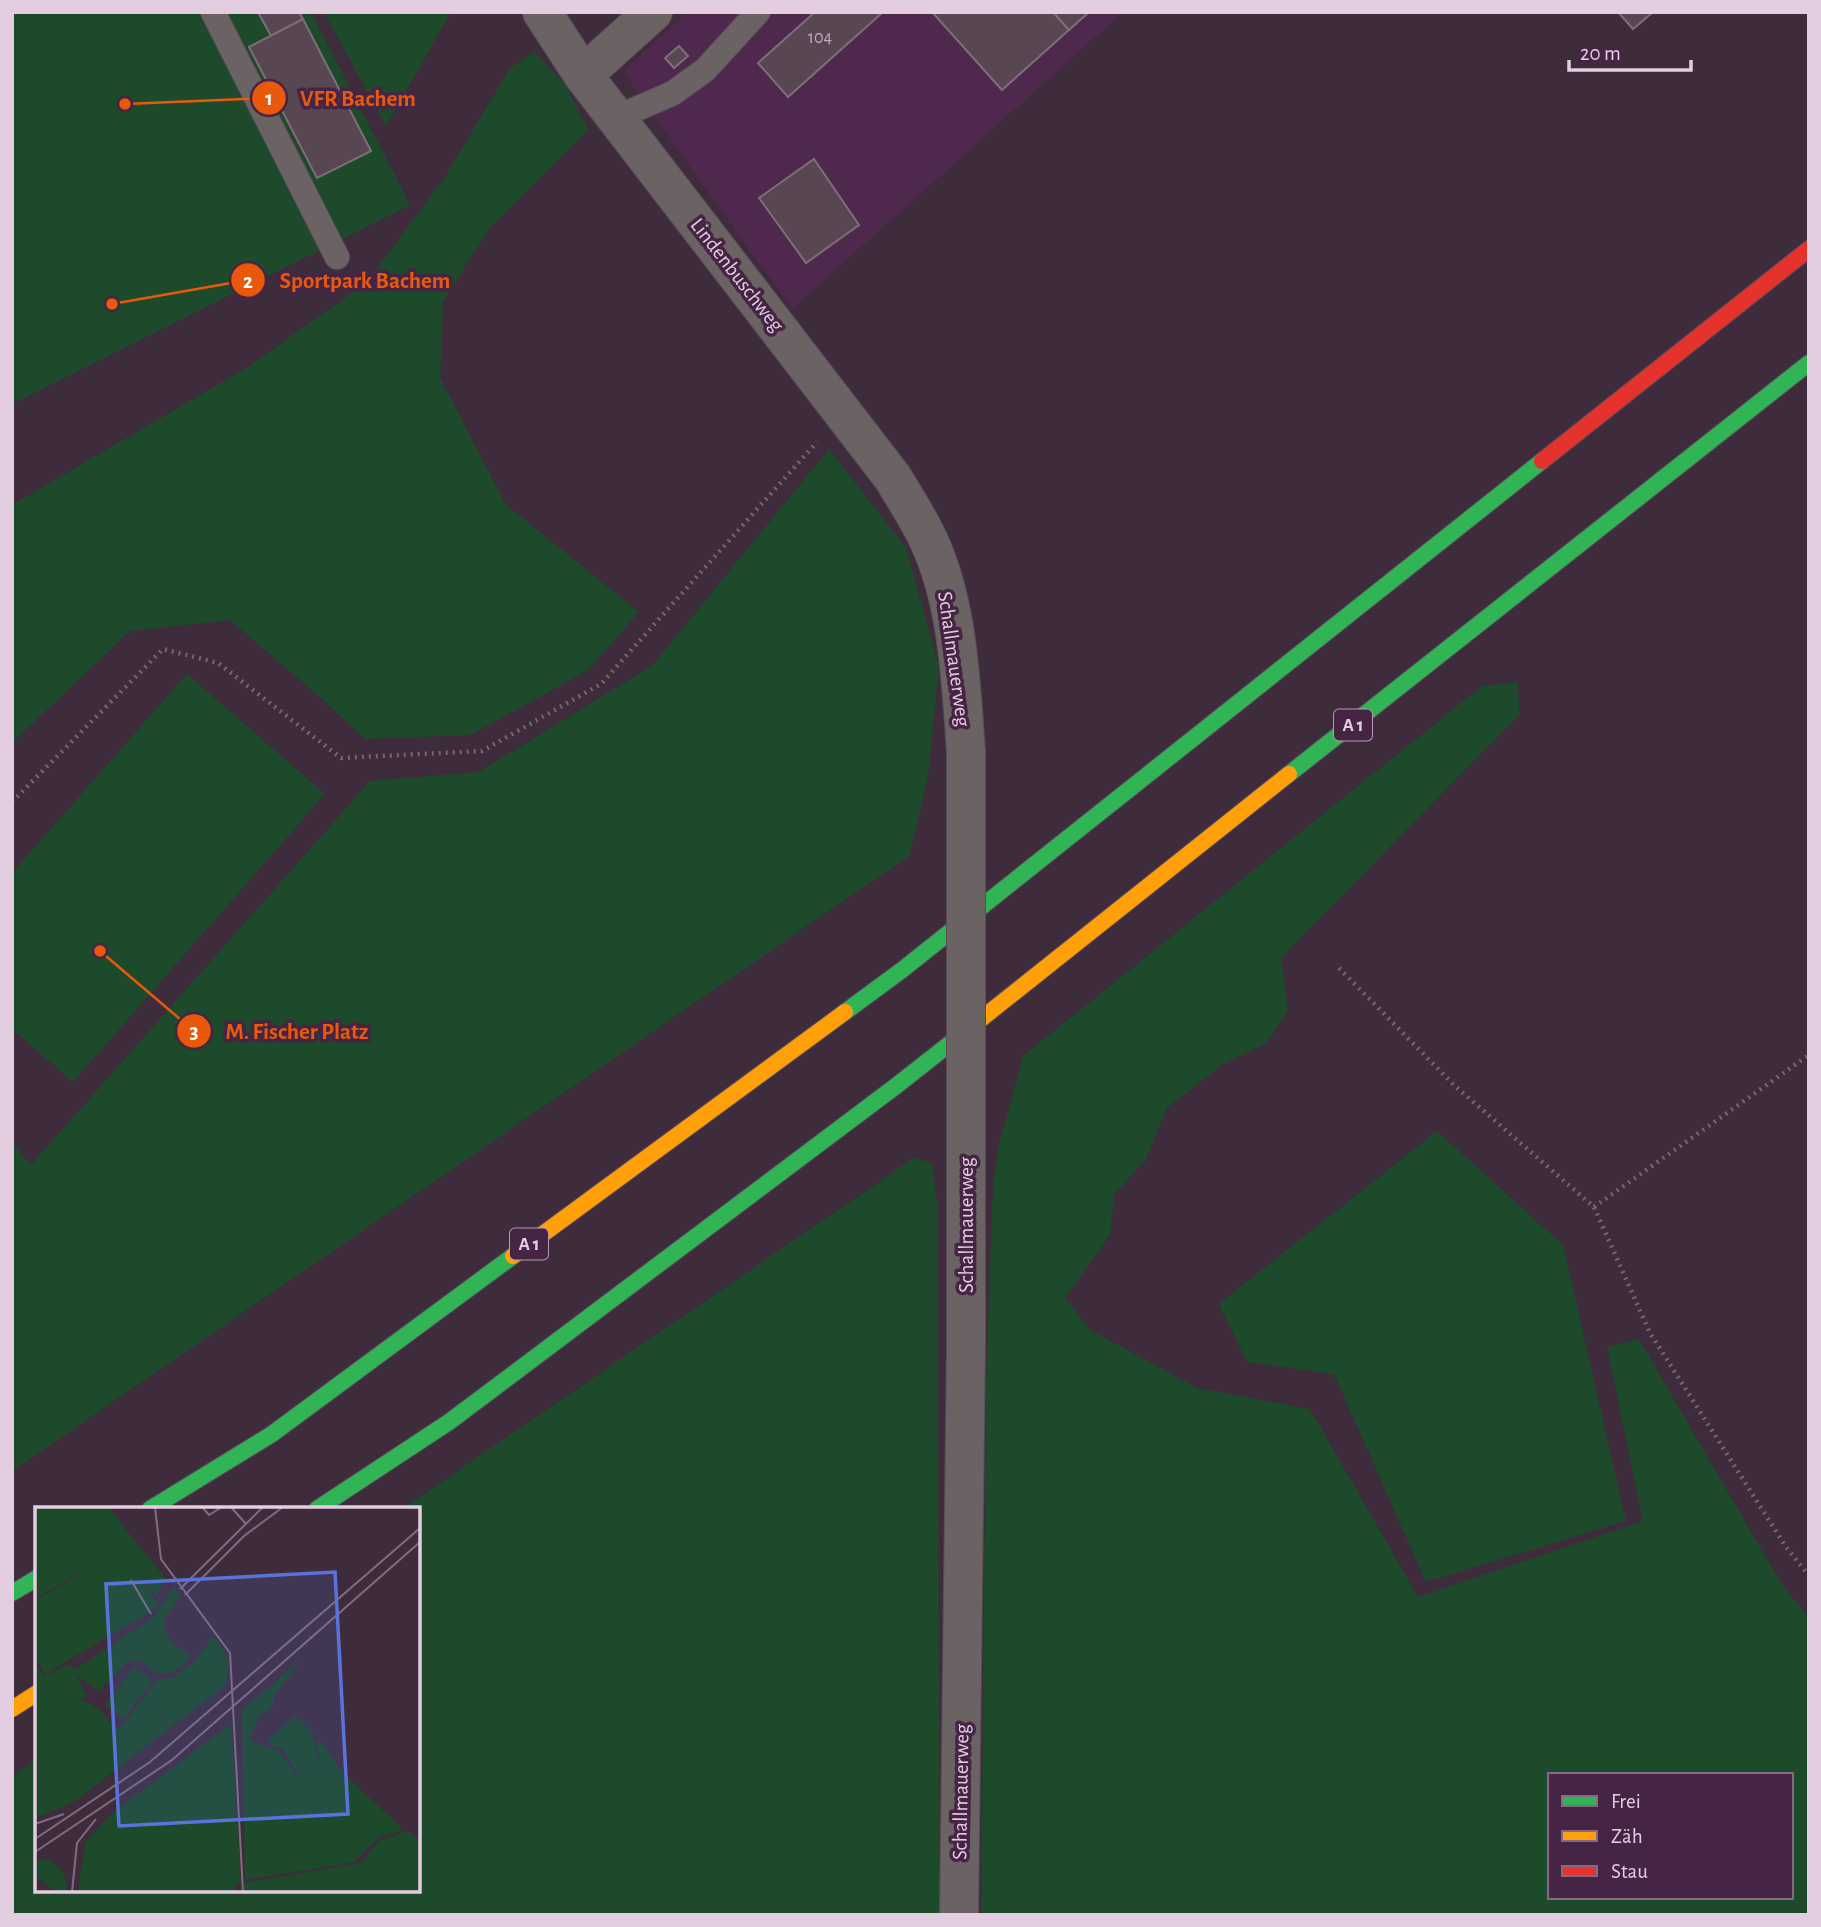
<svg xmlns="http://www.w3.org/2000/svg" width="1821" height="1927" font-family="'Alegreya Sans',sans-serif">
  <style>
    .built { fill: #4e294d }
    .green { fill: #1c4a2a; fill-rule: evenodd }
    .building { fill: #584653; stroke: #806d7a; stroke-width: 2 }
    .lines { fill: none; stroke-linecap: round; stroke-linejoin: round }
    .lane-casing { stroke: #5a4b59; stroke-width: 26 }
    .street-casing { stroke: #5a4b59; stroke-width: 40 }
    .fast-casing { stroke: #5a4b59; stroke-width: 18 }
    .slow-casing { stroke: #5a4b59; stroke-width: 18 }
    .jam-casing { stroke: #5a4b59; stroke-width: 18 }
    .path { stroke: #73686d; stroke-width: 4.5; stroke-dasharray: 2 5; stroke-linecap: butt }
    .lane { stroke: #6b6264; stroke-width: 24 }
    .street { stroke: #6b6264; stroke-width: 38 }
    .fast { stroke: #30b455; stroke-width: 16 }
    .slow { stroke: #ff9f0a; stroke-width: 16 }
    .jam { stroke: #e5322d; stroke-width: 16 }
    .street-bridge-casing { stroke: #5a4b59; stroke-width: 40; stroke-linecap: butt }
    .street-bridge { stroke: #6b6264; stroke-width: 38 }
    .labels { text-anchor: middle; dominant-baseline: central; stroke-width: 7; stroke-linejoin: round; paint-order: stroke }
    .number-label { font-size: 18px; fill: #c0abbe }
    .shield { fill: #462444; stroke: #b49ab2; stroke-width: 2 }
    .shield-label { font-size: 19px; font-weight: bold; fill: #e3cde1 }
    .street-label { font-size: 21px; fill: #e3cde1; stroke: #462444 }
    .inset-road { fill: none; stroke: #806c7f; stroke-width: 2 }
    .view { fill: #5874db; fill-opacity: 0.15; stroke: #5874db; stroke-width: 3.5 }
    .inset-edge { fill: none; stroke: #e3cde1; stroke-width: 3.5 }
    .leader { fill: none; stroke: #e8590c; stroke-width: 2.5 }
    .callout-dot { fill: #e8590c; stroke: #462444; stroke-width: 2.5 }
    .mark-label { font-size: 21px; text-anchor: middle; font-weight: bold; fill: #fff }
    .callout-label { font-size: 23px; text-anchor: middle; font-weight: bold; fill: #e8590c; stroke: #462444; stroke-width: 7; stroke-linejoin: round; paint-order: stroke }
  </style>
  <rect width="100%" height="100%" fill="#3e2c3d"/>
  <polygon class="built" points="688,12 1123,12 793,308 757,261 624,73 632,63"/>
  <g class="green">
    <polygon points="12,12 311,12 410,205 12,404"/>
    <polygon points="324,12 451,12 386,126"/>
    <polygon points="534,52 565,84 588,130 490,228 443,301 440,378 506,505 639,612 588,670 471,735 365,739 322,699 230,620 130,631 12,743 12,505 248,367 366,283 443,180 510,68"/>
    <polygon points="829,449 906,548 939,666 928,777 909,856 12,1471 12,1143 31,1165 370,781 479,772 653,665"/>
    <polygon points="187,674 325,794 73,1082 12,1029 12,873"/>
    <path d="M1517 682 1520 714 1281 958 1288 1011 1265 1044 1223 1064 1167 1108 1146 1159 1114 1195 1110 1235 1065 1298 1090 1330 1197 1388 1310 1409 1418 1597 1643 1521 1607 1347 1639 1339 1782 1585 1809 1617V1915H981L986 1383 993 1184 1000 1141 1023 1056 1482 686ZM1550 1775H1791V1897H1550Z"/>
    <polygon points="1437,1131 1563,1245 1626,1521 1426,1582 1334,1374 1247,1362 1219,1304"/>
    <polygon points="914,1158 932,1163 937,1200 940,1915 12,1915 12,1776 37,1759 37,1890 418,1890 418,1509 402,1509"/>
  </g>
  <g class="building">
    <polygon points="258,12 299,12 303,19 271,36"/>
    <polygon points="815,12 883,12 788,97 758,63"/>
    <polygon points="932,12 1053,12 1069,30 1002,90"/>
    <polygon points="1053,12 1089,12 1069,30"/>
    <polygon points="1618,12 1653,12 1633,29"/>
    <polygon points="303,19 371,151 317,178 249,47"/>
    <polygon points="679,46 688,56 674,68 665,58"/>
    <polygon points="814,159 859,225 806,263 759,198"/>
  </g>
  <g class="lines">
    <g class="lane-casing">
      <g id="lane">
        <polyline points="213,12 337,257"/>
        <polyline points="616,118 673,93 705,70 758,12"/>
      </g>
    </g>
    <g class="street-casing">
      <g id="street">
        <path d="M542 12 583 75 893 478C905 498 918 518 928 539 958 602 961 683 966 752"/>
        <polyline points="583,75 653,12"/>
        <polyline points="959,1915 966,1345 966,1181"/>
      </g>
    </g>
    <g class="fast-casing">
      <g id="fast">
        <polyline points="1289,774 1809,363"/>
        <polyline points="845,1012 902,970 1542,461"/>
        <polyline points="150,1509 272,1434 513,1256"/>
        <polyline points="317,1509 449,1422 896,1086 966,1031"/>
        <polyline points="12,1593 37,1578"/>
      </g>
    </g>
    <g class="slow-casing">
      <g id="slow">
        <polyline points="966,1031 1289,774"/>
        <polyline points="513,1256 845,1012"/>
        <polyline points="12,1709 37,1693"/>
      </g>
    </g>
    <g class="jam-casing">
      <polyline id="jam" points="1542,461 1809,249"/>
    </g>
    <g class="path">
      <polyline points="12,802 163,649 218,663 341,758 482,751 601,684 817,442"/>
      <polyline points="1339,968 1455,1086 1594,1207 1650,1333 1786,1547 1809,1576"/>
      <polyline points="1594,1207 1809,1055"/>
    </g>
    <use href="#lane" class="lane"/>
    <use href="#street" class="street"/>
    <use href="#fast" class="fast"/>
    <use href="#slow" class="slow"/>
    <use href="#jam" class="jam"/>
    <g class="street-bridge-casing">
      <polyline id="street-bridge" points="966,1181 966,752"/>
    </g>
    <use href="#street-bridge" class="street-bridge"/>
  </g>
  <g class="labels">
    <g class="number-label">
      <text x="820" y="38">104</text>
    </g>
    <g class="shield">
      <rect x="1334" y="709.5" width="38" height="31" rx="5"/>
      <rect x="510" y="1228.5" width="38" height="31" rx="5"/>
    </g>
    <g class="shield-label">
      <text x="1353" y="725">A 1</text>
      <text x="529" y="1244">A 1</text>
    </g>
    <g class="street-label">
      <text transform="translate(737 275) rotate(52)">Lindenbuschweg</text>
      <text transform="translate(954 659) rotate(82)">Schallmauerweg</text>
      <text transform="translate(966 1225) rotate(-90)">Schallmauerweg</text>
      <text transform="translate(961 1792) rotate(-89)">Schallmauerweg</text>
    </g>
  </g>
  <g transform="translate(35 1507)">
    <rect width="385" height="385" fill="#3e2c3d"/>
    <path d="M0 0H73L130 71 121 90 102 61 124 100 10 167 0 149V94L90 40 0 92ZM139 80 146 89 129 112V121L138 137 156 149 150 157 136 166 122 167 105 153 92 155 64 184 41 169 52 188 46 193 62 200 83 223 123 173 137 171 158 156 179 128 194 154 191 178 39 295 0 311V157L9 169 33 158 41 162 119 110ZM267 152 239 189 237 200 225 208 214 233 245 245 260 268 275 262 261 266 248 241 237 240 233 233 260 209 276 223 286 258 282 235 286 234 306 264 369 323 344 330 320 355 210 373 207 203ZM99 160 118 174 88 212 70 198ZM196 217 206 376 200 377 201 385H43L50 336 75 308ZM372 324 385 332V385H209V376L327 356 343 334ZM14 352 29 366 33 385H22L0 369V354Z" fill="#1c4a2a"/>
    <path class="inset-road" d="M120 0 126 52 195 146 208 385M196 0 211 17M168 1 174 8 187 0M96 73 116 107M145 82 228 0M150 88 209 29 248 0M0 317 29 307M0 332 115 255 385 21M0 345 137 253 385 35M37 385 42 336 61 312"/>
    <path class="view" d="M300 65 313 307 84 319 71 77Z"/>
    <rect width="385" height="385" class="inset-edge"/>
  </g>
  <path class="leader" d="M125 104L269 98M112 304L248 280M100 951L194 1031"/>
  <g class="callout-dot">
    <circle cx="125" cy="104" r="7"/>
    <circle cx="112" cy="304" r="7"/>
    <circle cx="100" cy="951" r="7"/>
    <circle cx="269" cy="98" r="18"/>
    <circle cx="248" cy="280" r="18"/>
    <circle cx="194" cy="1031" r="18"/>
  </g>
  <g class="mark-label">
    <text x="269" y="105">1</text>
    <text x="248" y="288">2</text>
    <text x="194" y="1038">3</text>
  </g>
  <g class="callout-label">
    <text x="358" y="106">VFR Bachem</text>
    <text x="365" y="288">Sportpark Bachem</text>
    <text x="297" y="1039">M. Fischer Platz</text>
  </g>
  <rect width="1821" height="1927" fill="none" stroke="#e3cde1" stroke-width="28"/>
  <rect x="1548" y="1773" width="245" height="126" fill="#462444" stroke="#856883" stroke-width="2"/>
  <rect x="1562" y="1796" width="35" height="10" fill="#30b455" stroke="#856883" stroke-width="2"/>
  <text x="1611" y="1808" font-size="21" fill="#e3cde1">Frei</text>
  <rect x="1562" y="1831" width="35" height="10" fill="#ff9f0a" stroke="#856883" stroke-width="2"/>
  <text x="1611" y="1843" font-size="21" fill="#e3cde1">Zäh</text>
  <rect x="1562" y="1866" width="35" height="10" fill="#e5322d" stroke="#856883" stroke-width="2"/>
  <text x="1611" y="1878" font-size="21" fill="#e3cde1">Stau</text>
  <path d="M1569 60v10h122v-10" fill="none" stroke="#e3cde1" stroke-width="3.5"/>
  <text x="1580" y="60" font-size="21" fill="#e3cde1" stroke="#462444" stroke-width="5" paint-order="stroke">20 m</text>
</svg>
